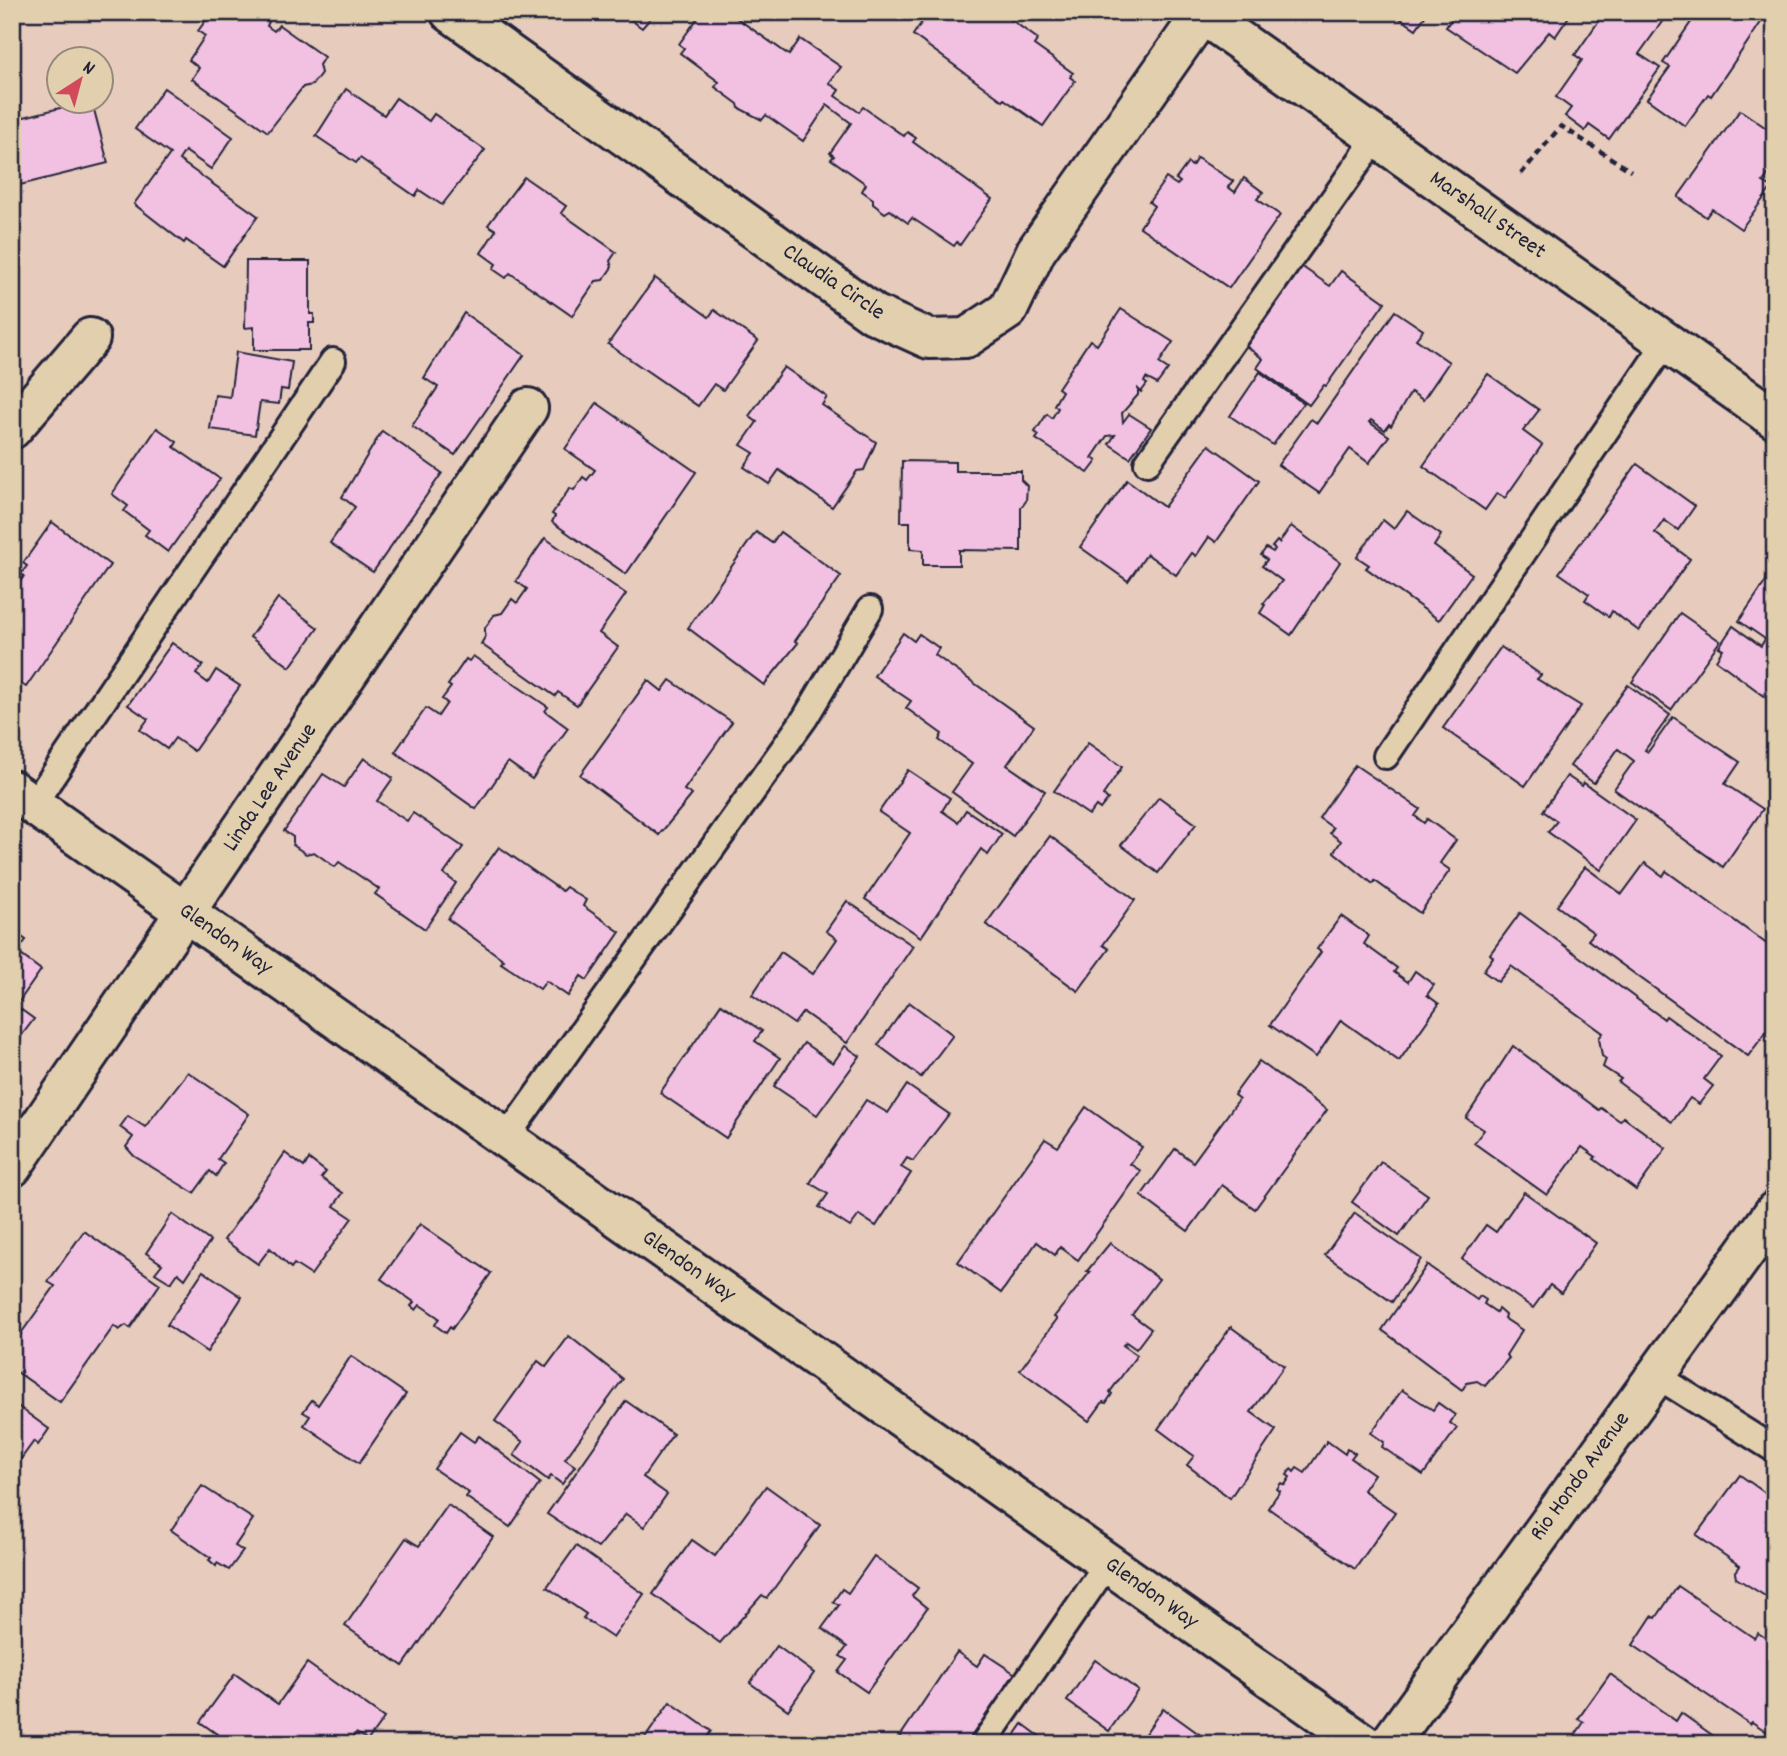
<svg xmlns="http://www.w3.org/2000/svg" width="1787" height="1756" font-family="Dekko,sans-serif">
  <style>
    .building { fill: #f2c1e1; stroke: #22223b; stroke-width: 2 }
    .lines { fill: none; stroke-linecap: round; stroke-linejoin: round }
    .service-casing { stroke: #22223b; stroke-width: 30 }
    .minor-casing { stroke: #22223b; stroke-width: 44 }
    .tertiary-casing { stroke: #22223b; stroke-width: 44 }
    .path { stroke: #22223b; stroke-width: 4.5; stroke-dasharray: 7 5; stroke-linecap: butt }
    .service { stroke: #e2cfad; stroke-width: 24 }
    .minor { stroke: #e2cfad; stroke-width: 38 }
    .tertiary { stroke: #e2cfad; stroke-width: 38 }
    .labels { text-anchor: middle; dominant-baseline: central; stroke-width: 7; stroke-linejoin: round; paint-order: stroke }
    .street-label { font-size: 23px; fill: #22223b; stroke: #e2cfad }
  </style>
  <rect width="100%" height="100%" fill="#e7cbbd"/>
  <filter id="ink" filterUnits="userSpaceOnUse"><feTurbulence type="fractalNoise" baseFrequency=".0143" numOctaves="2"/><feDisplacementMap in="SourceGraphic" scale="14" xChannelSelector="R" yChannelSelector="G"/><feConvolveMatrix kernelMatrix="1 2 1 2 8 2 1 2 1" color-interpolation-filters="sRGB"/></filter>
  <g filter="url(#ink)">
    <g class="building">
      <polygon points="212,12 273,12 267,26 274,31 279,25 324,57 319,65 321,73 312,85 303,87 268,132 192,79 199,68 189,60 205,36 198,31"/>
      <polygon points="620,12 656,12 642,28"/>
      <polygon points="702,12 728,12 789,55 800,39 841,67 829,83 839,90 835,96 859,112 863,107 904,136 907,132 916,138 913,142 992,199 960,245 957,242 954,246 912,218 908,223 890,210 885,213 873,204 873,199 862,191 866,184 831,159 834,156 830,153 851,123 827,105 803,141 766,115 762,120 739,108 738,104 715,87 719,82 680,53 684,48 679,44"/>
      <polygon points="929,12 1000,12 1038,39 1034,45 1073,73 1070,77 1075,81 1043,126 1004,99 1003,101 913,35"/>
      <polygon points="1391,12 1428,12 1416,29"/>
      <polygon points="1456,12 1572,12 1555,37 1549,32 1515,73 1446,27"/>
      <polygon points="1605,12 1669,12 1639,54 1660,68 1609,139 1589,125 1585,131 1565,116 1571,108 1556,97 1582,60 1575,55"/>
      <polygon points="1698,12 1768,12 1711,96 1708,94 1685,126 1647,99 1670,67 1663,63"/>
      <polygon points="164,88 233,137 211,169 185,151 179,160 258,216 223,266 186,240 184,243 134,204 170,154 135,129"/>
      <polygon points="346,89 384,115 396,98 429,121 434,114 485,150 442,205 419,190 415,196 360,158 356,163 316,136"/>
      <polygon points="84,102 92,102 108,163 12,187 12,120"/>
      <polygon points="1740,110 1775,134 1775,165 1763,182 1772,187 1741,229 1712,209 1706,217 1678,197"/>
      <polygon points="1197,158 1233,181 1228,187 1235,192 1244,178 1263,192 1257,199 1280,215 1229,288 1140,227 1154,206 1149,202 1166,178 1177,185 1180,182 1176,179 1188,163 1192,166"/>
      <polygon points="524,177 566,206 561,213 616,252 610,261 612,267 603,280 596,281 572,316 510,273 506,278 493,269 496,264 481,253 496,230 488,225"/>
      <polygon points="246,261 310,261 310,314 314,314 314,323 309,323 309,350 254,350 254,327 245,328"/>
      <polygon points="1298,264 1330,286 1341,271 1385,302 1326,386 1324,385 1309,405 1257,368 1263,359 1242,343"/>
      <polygon points="655,278 709,317 714,310 758,341 723,390 714,384 698,406 608,344"/>
      <polygon points="1121,309 1173,342 1159,363 1168,369 1157,384 1146,378 1144,382 1147,384 1141,392 1138,389 1138,395 1122,413 1123,422 1129,414 1151,428 1130,458 1109,444 1115,435 1107,436 1092,458 1097,461 1088,473 1036,439 1039,435 1035,432 1047,414 1052,418 1058,408 1054,405 1062,391 1058,388 1090,340 1097,345"/>
      <polygon points="1395,311 1423,330 1416,339 1449,362 1423,400 1411,392 1391,426 1389,424 1385,430 1371,420 1369,422 1389,436 1369,463 1350,449 1319,493 1278,465 1311,419 1317,423"/>
      <polygon points="464,313 524,355 455,455 412,426 438,387 424,378"/>
      <polygon points="236,352 292,362 288,390 281,389 279,404 260,402 255,435 210,429 215,395 230,397"/>
      <polygon points="784,367 827,397 822,405 876,442 864,470 857,471 832,507 779,470 769,484 744,467 754,453 741,445 757,422 749,416"/>
      <polygon points="1260,372 1303,403 1273,445 1230,416"/>
      <polygon points="1488,374 1539,410 1523,431 1542,445 1505,498 1497,493 1485,510 1423,466"/>
      <polygon points="597,403 696,472 626,574 552,522 555,516 552,514 570,488 574,490 583,477 587,480 595,470 565,449"/>
      <polygon points="157,428 177,442 174,447 220,479 168,552 145,535 149,530 124,511 128,506 112,494"/>
      <polygon points="382,431 442,473 373,572 330,543 355,507 342,497"/>
      <polygon points="1209,445 1259,481 1216,542 1209,537 1196,556 1192,553 1176,575 1147,554 1128,581 1080,547 1127,480 1164,507"/>
      <polygon points="902,461 955,462 955,471 1021,471 1021,480 1027,486 1026,501 1021,508 1021,551 959,550 959,565 923,565 923,550 910,549 910,522 901,522"/>
      <polygon points="1637,464 1695,506 1678,530 1664,520 1655,533 1690,559 1639,631 1612,611 1609,617 1585,600 1589,594 1559,573"/>
      <polygon points="1407,511 1441,535 1434,546 1472,574 1439,620 1366,568 1369,565 1357,557 1383,520 1394,529"/>
      <polygon points="52,522 110,565 26,687 12,678 12,593 24,576 21,574 27,566 23,563"/>
      <polygon points="1291,526 1340,562 1291,635 1260,613 1265,605 1263,604 1282,581 1262,566 1267,560 1261,555 1266,548 1273,552 1275,549 1272,547 1277,541 1279,543"/>
      <polygon points="756,532 772,543 780,532 841,576 795,641 798,643 764,685 688,628"/>
      <polygon points="545,538 626,594 599,633 618,647 577,705 558,692 555,696 481,644 485,637 485,628 494,615 502,613 512,599 517,603 527,589 516,581"/>
      <polygon points="1768,578 1775,582 1775,704 1716,660 1723,649 1719,647 1733,626 1761,646 1765,639 1739,621"/>
      <polygon points="278,598 318,628 290,667 250,637"/>
      <polygon points="1680,613 1720,641 1671,710 1632,682"/>
      <polygon points="903,633 914,641 919,634 939,648 935,655 1034,726 1007,765 1045,791 1013,836 952,792 972,764 939,740 942,734 906,708 911,701 874,676"/>
      <polygon points="172,643 203,665 196,674 208,683 216,670 240,686 194,751 175,738 167,749 140,730 148,719 128,705"/>
      <polygon points="1501,647 1541,675 1537,679 1581,706 1525,786 1443,728"/>
      <polygon points="473,656 548,707 545,711 568,728 532,779 508,762 476,809 395,752 426,708 438,716 447,703 442,699 451,687 448,685 466,659 469,661"/>
      <polygon points="648,680 662,691 670,680 732,722 684,790 692,795 659,835 580,775"/>
      <polygon points="1628,685 1670,715 1645,750 1648,752 1673,717 1740,762 1725,784 1763,809 1723,867 1614,789 1634,761 1618,749 1594,783 1570,766"/>
      <polygon points="1088,743 1122,767 1103,795 1108,799 1100,809 1096,806 1089,815 1054,791"/>
      <polygon points="364,758 393,778 377,801 407,821 413,813 463,847 444,874 456,883 425,929 375,894 379,889 339,862 335,867 314,852 306,854 293,845 293,837 284,831 323,774 344,787"/>
      <polygon points="1355,765 1420,809 1415,816 1424,823 1427,819 1456,840 1440,863 1450,870 1420,913 1375,881 1373,884 1334,852 1341,841 1330,833 1333,828 1319,818"/>
      <polygon points="908,770 950,798 942,811 958,822 966,810 1002,834 988,855 981,849 921,937 865,899 910,833 879,812"/>
      <polygon points="1567,776 1582,786 1584,783 1636,820 1601,870 1548,832 1557,821 1543,811"/>
      <polygon points="1159,797 1196,824 1158,873 1121,845"/>
      <polygon points="1050,836 1135,900 1103,945 1109,949 1078,991 986,924"/>
      <polygon points="499,847 562,891 566,887 586,900 583,906 620,932 587,980 581,976 568,996 546,981 540,989 501,963 504,960 448,919"/>
      <polygon points="1645,863 1663,876 1666,871 1775,950 1775,1032 1769,1028 1748,1056 1588,940 1594,933 1557,906 1585,867 1622,894"/>
      <polygon points="847,901 913,946 847,1043 803,1012 794,1024 752,995 781,952 813,974 837,939 826,931"/>
      <polygon points="1520,913 1664,1019 1666,1016 1721,1056 1704,1079 1713,1086 1699,1104 1690,1098 1672,1122 1618,1082 1621,1079 1603,1067 1606,1059 1602,1056 1599,1038 1603,1033 1511,966 1498,982 1483,971 1493,957 1490,954"/>
      <polygon points="1341,916 1369,936 1364,944 1397,968 1394,972 1408,982 1415,971 1434,985 1427,995 1439,1004 1399,1061 1341,1020 1316,1057 1270,1025 1321,952 1317,949"/>
      <polygon points="12,930 26,940 17,952 41,970 16,1006 34,1019 12,1048"/>
      <polygon points="909,1002 953,1035 921,1077 878,1045"/>
      <polygon points="721,1004 762,1031 755,1041 780,1058 726,1138 660,1093"/>
      <polygon points="804,1043 833,1063 845,1046 860,1056 817,1115 774,1086"/>
      <polygon points="1513,1046 1599,1110 1601,1108 1620,1121 1623,1117 1666,1148 1636,1190 1594,1159 1596,1157 1582,1147 1547,1195 1474,1143 1484,1130 1466,1118"/>
      <polygon points="1259,1061 1327,1110 1255,1209 1222,1185 1188,1231 1141,1196 1175,1149 1193,1162 1239,1099 1234,1095"/>
      <polygon points="188,1072 249,1114 218,1159 224,1163 216,1176 210,1171 194,1193 134,1156 126,1147 133,1137 120,1127 128,1116 145,1127"/>
      <polygon points="907,1085 949,1114 913,1161 907,1158 901,1167 911,1173 876,1226 859,1215 850,1227 819,1207 828,1194 810,1183 866,1100 888,1113"/>
      <polygon points="1086,1107 1142,1147 1130,1164 1141,1171 1078,1260 1060,1247 1055,1255 1037,1242 1001,1293 958,1262 1045,1139 1058,1147"/>
      <polygon points="285,1153 304,1167 309,1159 326,1172 321,1178 343,1193 334,1206 352,1218 311,1275 294,1264 291,1268 270,1248 258,1264 224,1240"/>
      <polygon points="1381,1162 1428,1195 1399,1236 1352,1202"/>
      <polygon points="1524,1192 1596,1243 1561,1293 1550,1285 1533,1308 1462,1259 1486,1225 1496,1232"/>
      <polygon points="1355,1213 1421,1259 1392,1302 1325,1255"/>
      <polygon points="172,1214 210,1241 185,1279 178,1273 171,1283 155,1273 162,1264 146,1253"/>
      <polygon points="420,1224 491,1273 452,1329 450,1327 446,1333 435,1325 439,1318 420,1305 416,1310 411,1306 414,1302 381,1279"/>
      <polygon points="84,1231 160,1284 130,1328 126,1325 119,1330 114,1326 60,1402 17,1372 15,1375 12,1373 12,1346 55,1286 48,1282"/>
      <polygon points="1110,1243 1159,1279 1132,1315 1151,1329 1136,1349 1126,1342 1123,1345 1137,1355 1110,1392 1112,1394 1106,1403 1103,1402 1089,1421 1020,1370 1057,1319 1054,1317 1090,1272 1087,1271"/>
      <polygon points="1427,1265 1477,1300 1480,1296 1486,1300 1484,1304 1496,1312 1498,1309 1505,1315 1504,1318 1522,1330 1506,1355 1509,1358 1485,1386 1477,1381 1467,1383 1462,1390 1382,1330"/>
      <polygon points="203,1271 242,1297 207,1352 167,1325"/>
      <polygon points="1231,1327 1284,1366 1251,1412 1276,1430 1230,1498 1187,1465 1194,1456 1158,1429"/>
      <polygon points="569,1336 623,1379 565,1459 575,1466 562,1484 551,1476 548,1480 514,1455 523,1442 495,1421 538,1361 546,1367"/>
      <polygon points="351,1356 406,1394 359,1463 304,1425 310,1416 303,1412 312,1400 318,1405"/>
      <polygon points="1402,1390 1433,1410 1438,1403 1455,1415 1450,1423 1457,1428 1423,1475 1382,1447 1384,1442 1371,1433"/>
      <polygon points="626,1401 673,1434 643,1477 667,1494 644,1527 626,1514 598,1548 547,1514"/>
      <polygon points="12,1402 49,1429 38,1445 34,1441 13,1470 18,1474 12,1481"/>
      <polygon points="460,1432 474,1442 479,1436 540,1483 510,1527 466,1497 469,1493 434,1469"/>
      <polygon points="1327,1441 1345,1454 1347,1449 1355,1453 1351,1458 1374,1474 1363,1490 1395,1512 1355,1569 1268,1508 1280,1491 1277,1489 1281,1483 1285,1485 1290,1477 1287,1475 1291,1469 1294,1472 1297,1468 1305,1473"/>
      <polygon points="1740,1475 1775,1500 1775,1602 1736,1578 1735,1573 1740,1566 1696,1535"/>
      <polygon points="202,1486 253,1519 235,1546 243,1551 229,1570 217,1563 216,1566 209,1560 211,1558 171,1530"/>
      <polygon points="766,1486 820,1525 767,1598 762,1595 720,1643 653,1594 692,1540 715,1556"/>
      <polygon points="448,1505 493,1537 403,1666 345,1626 406,1538 419,1546"/>
      <polygon points="576,1546 644,1594 613,1638 583,1618 586,1614 547,1587"/>
      <polygon points="874,1556 918,1588 912,1596 927,1608 867,1692 838,1672 847,1660 840,1656 847,1647 822,1628 839,1605 833,1602 842,1589 848,1593"/>
      <polygon points="1678,1586 1754,1638 1758,1633 1775,1644 1775,1737 1752,1722 1750,1724 1633,1645 1652,1616 1656,1618"/>
      <polygon points="777,1646 814,1673 788,1710 750,1683"/>
      <polygon points="957,1652 977,1666 985,1654 1020,1677 974,1744 895,1744"/>
      <polygon points="1095,1660 1138,1690 1109,1731 1067,1701"/>
      <polygon points="307,1663 384,1718 368,1740 356,1733 348,1744 231,1744 200,1722 235,1674 278,1704"/>
      <polygon points="1610,1674 1676,1721 1681,1713 1722,1742 1569,1744 1584,1722 1578,1719"/>
      <polygon points="670,1702 711,1731 702,1744 641,1744"/>
      <polygon points="1163,1708 1213,1744 1138,1744"/>
      <polygon points="1023,1724 1050,1744 1009,1744"/>
    </g>
    <g class="lines">
      <g class="service-casing">
        <g id="service">
          <polyline points="1147,463 1376,138"/>
          <polyline points="1386,756 1666,342"/>
          <polyline points="33,805 333,361"/>
          <polyline points="506,1138 805,718 870,609"/>
          <polyline points="1654,1374 1775,1450"/>
          <polyline points="983,1744 1108,1563"/>
        </g>
      </g>
      <g class="minor-casing">
        <g id="minor">
          <polyline points="450,12 874,314 929,339 966,338 1008,310 1036,251 1202,14"/>
          <polyline points="1199,12 1775,419"/>
          <polyline points="12,429 90,338"/>
          <polyline points="12,790 1364,1744"/>
          <polyline points="12,1167 528,408"/>
        </g>
      </g>
      <g class="tertiary-casing">
        <polyline id="tertiary" points="1389,1744 1775,1211"/>
      </g>
      <polyline class="path" points="1521,174 1561,126 1631,171"/>
      <use href="#service" class="service"/>
      <use href="#minor" class="minor"/>
      <use href="#tertiary" class="tertiary"/>
    </g>
  </g>
  <g class="labels">
    <g class="street-label">
      <text transform="translate(1487 216) rotate(35)">Marshall Street</text>
      <text transform="translate(833 283) rotate(34)">Claudia Circle</text>
      <text transform="translate(271 788) rotate(-56)">Linda Lee Avenue</text>
      <text transform="translate(225 940) rotate(35)">Glendon Way</text>
      <text transform="translate(688 1267) rotate(35)">Glendon Way</text>
      <text transform="translate(1581 1477) rotate(-54)">Rio Hondo Avenue</text>
      <text transform="translate(1151 1594) rotate(35)">Glendon Way</text>
    </g>
  </g>
  <rect width="1787" height="1756" fill="none" stroke="#e2cfad" stroke-width="42"/>
  <rect x="21" y="21" width="1745" height="1714" fill="none" stroke="#22223b" stroke-width="2.5" filter="url(#ink)"/>
  <g transform="translate(80 80) rotate(36)"><circle r="33" fill="#e2cfad" stroke="#958a7f" stroke-width="2"/>
  <path d="M0-5L12 26L0 18L-12 26Z" fill="#d1495b"/>
  <text y="-10" font-size="19" font-weight="bold" text-anchor="middle" fill="#22223b">N</text>
  </g>
</svg>
